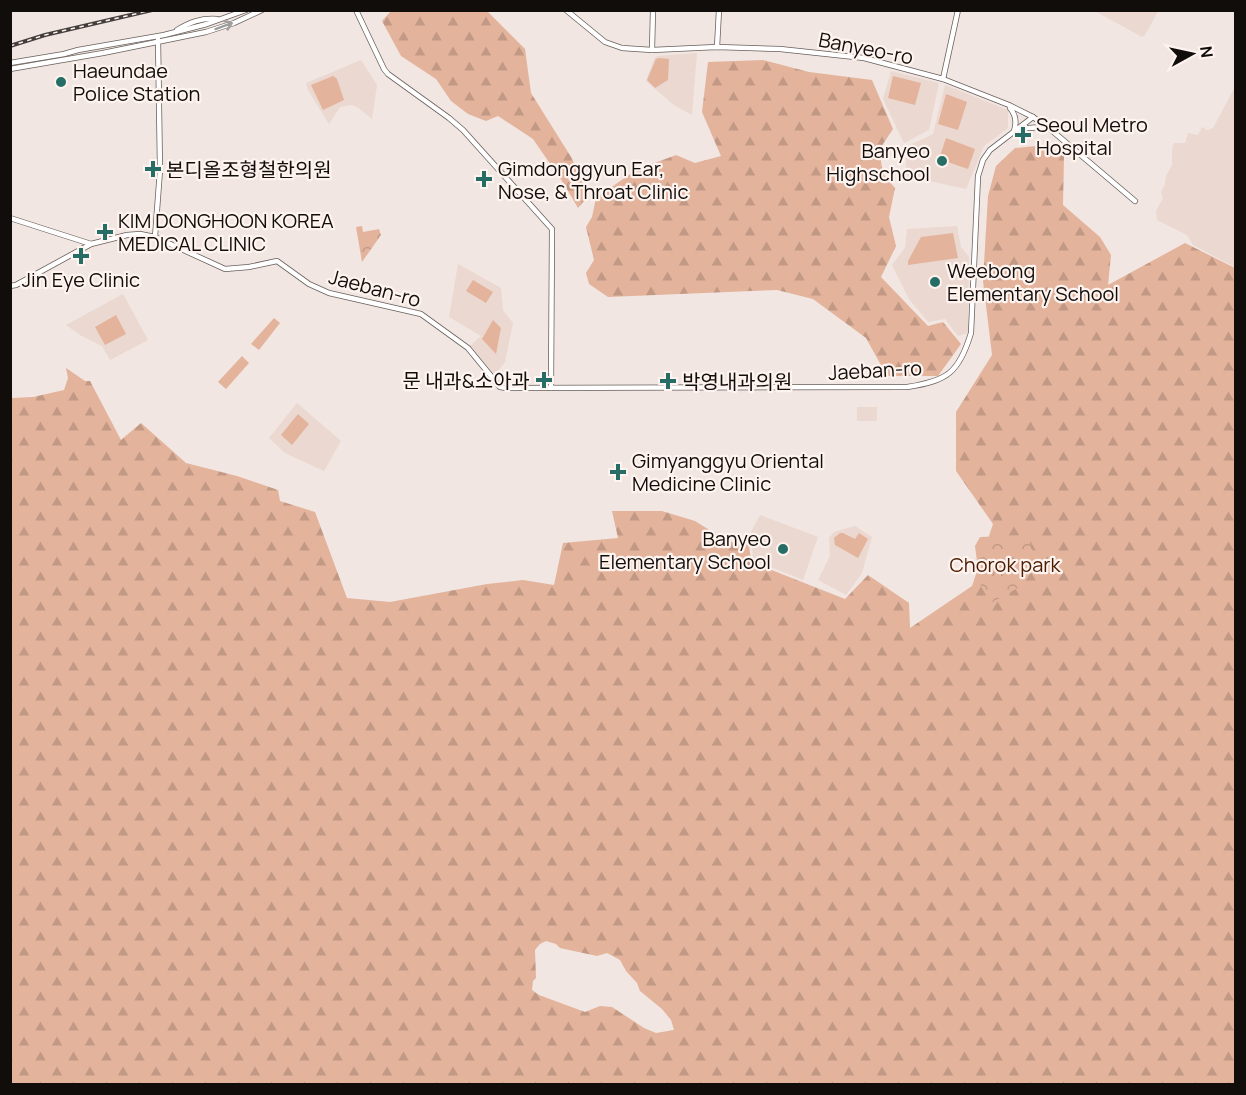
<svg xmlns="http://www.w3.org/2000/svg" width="1246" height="1095" font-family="Manrope,'Noto Sans KR',sans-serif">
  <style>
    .built { fill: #ebd8d0 }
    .green { fill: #e3b39c }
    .forest { fill: url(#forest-firs); fill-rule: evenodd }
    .park { fill: url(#park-crowns) }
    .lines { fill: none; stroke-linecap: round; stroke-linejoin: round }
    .secondary-casing { stroke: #685f5b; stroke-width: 6 }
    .secondary { stroke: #fff; stroke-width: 4.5 }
    .rail-casing { stroke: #433e3c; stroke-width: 4 }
    .rail { stroke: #fef3ee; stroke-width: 1.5; stroke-dasharray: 4.5; stroke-linecap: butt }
    .oneway { stroke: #9f9e9d }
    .poi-dot { fill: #256d65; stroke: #fef3ee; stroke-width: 2 }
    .labels { text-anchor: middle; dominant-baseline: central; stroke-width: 4.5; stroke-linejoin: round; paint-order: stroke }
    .street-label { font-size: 20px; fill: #100d0b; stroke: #fef3ee }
    .poi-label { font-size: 20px; fill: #100d0b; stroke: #fef3ee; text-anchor: start }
    .park-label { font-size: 20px; fill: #4a1d03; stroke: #fef3ee }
  </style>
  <defs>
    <pattern id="forest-firs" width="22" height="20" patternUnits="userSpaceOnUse" patternTransform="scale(1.5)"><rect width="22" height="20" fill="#e3b39c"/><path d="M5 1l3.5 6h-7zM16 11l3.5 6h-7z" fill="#c29985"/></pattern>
    <pattern id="park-crowns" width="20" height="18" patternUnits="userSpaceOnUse" patternTransform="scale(1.5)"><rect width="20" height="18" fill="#e3b39c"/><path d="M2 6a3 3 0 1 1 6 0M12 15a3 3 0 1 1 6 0" fill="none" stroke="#c29985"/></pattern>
  </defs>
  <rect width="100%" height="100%" fill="#f1e6e1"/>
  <g class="built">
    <polygon points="1095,11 1158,11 1145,35 1142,37"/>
    <polygon points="697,53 692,115 674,105 646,81 654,59 657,56"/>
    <polygon points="361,60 377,85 372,119 359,108 352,105 340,107 329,124 308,90 306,83"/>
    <polygon points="891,71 939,83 929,130 904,143 883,99"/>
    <polygon points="945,85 1008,110 1008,128 984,146 966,189 906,176 906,147 933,134"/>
    <polygon points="1235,87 1235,267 1193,245 1187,235 1157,220 1156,211 1163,198 1161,193 1165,184 1166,176 1172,165 1172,149 1174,143 1185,143 1188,133 1198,135 1202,127 1207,130 1213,128"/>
    <polygon points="957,226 961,247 969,257 968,333 958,336 945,319 928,322 909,299 892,265 905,248 907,229"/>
    <polygon points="458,264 501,288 503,310 513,323 505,362 495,375 470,346 481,336 449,317"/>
    <polygon points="123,294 148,340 110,360 102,346 80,335 66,325"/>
    <polygon points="297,403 341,441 324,471 285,453 269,438"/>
    <rect x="857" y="407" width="20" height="14"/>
    <polygon points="760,515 818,537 803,580 753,560 751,532"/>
    <polygon points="855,526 872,537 862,573 846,595 818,580 830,556 829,538 834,532"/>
  </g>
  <g class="green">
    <polygon points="659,58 669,59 668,80 655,88 647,80 656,59"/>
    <polygon points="333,76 337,79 344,100 323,110 311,85"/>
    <polygon points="893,76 921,83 915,105 888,98"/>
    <polygon points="946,94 967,102 958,130 938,124"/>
    <polygon points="946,138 975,149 968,169 939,159"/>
    <polygon points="953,233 958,258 908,265 908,261 921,237"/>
    <polygon points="473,280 493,292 486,303 466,291"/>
    <polygon points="116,315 126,334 105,345 95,327"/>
    <polygon points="274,318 280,323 259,350 251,344"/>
    <polygon points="493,320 501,328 496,354 482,339"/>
    <polygon points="242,356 249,363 226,389 218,382"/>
    <polygon points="298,414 309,424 292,445 281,435"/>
    <polygon points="840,533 843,533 855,539 859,533 868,539 858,558 835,545 834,538"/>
  </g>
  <g class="forest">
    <polygon points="487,11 525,49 531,93 571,157 582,179 584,201 578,208 564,184 533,139 498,116 486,121 468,114 451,101 436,79 401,56 382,21 391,11"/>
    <polygon points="763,60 809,72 872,80 893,129 879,150 883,174 895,188 889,217 896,246 881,277 928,326 943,322 961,344 938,376 887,376 866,338 813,299 777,290 608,297 589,284 586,273 594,260 586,227 592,217 596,198 636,170 676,155 695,163 721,156 702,112 708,62"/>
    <path d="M1046 145 1064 156 1063 205 1100 237 1111 255 1108 285 1185 243 1235 268V1084H11V398L33 397 64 390 68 378 66 368 85 381H90L121 440 141 423 186 463 237 476 278 490 280 501 315 512 347 598 390 602 487 584 523 580 554 585 563 543 618 538 612 511H662L695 521 727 541 749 544 751 562 845 599 868 575 909 603 910 628 972 586 993 524 956 471V412L992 355 983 281 988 196 996 166 1015 148ZM546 941 556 944 560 948 597 956 607 953 620 960 626 971 637 983 640 991 662 1009 671 1020 674 1030 656 1033 644 1028 612 1007 600 1006 585 1012 539 995 532 990 533 981 536 978 535 950 540 944Z"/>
  </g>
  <g class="park">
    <polygon points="362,226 363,232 379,229 381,235 362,262 356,227"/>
    <polygon points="1027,535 1037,562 1023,585 991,603 980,584 975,546 980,537"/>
  </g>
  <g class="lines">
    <g class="secondary-casing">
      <g id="secondary">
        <polyline points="356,10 384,69 388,74 449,118 463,130 552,229 551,388"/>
        <polyline points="566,10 605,42 622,48 652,50 717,47 780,49 864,58 943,79 1009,105 1033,117 1050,129 1135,201"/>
        <path d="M177 30C190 22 201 18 217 19"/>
        <polyline points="717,47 719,10"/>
        <polyline points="652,50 653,10"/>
        <polyline points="10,63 64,54 78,50 164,35 207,24 246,10"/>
        <polyline points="10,69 103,53 206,32 234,23 262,10"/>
        <polyline points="943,79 958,10"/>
        <path d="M1010 108C1016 115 1017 122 1014 131 1026 127 1036 126 1049 129"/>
        <polyline points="10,218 91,244"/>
        <polyline points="155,237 160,170 158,39"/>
        <path d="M10 286 16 285 91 244 127 235 140 234 155 237 225 269 249 267 277 261 309 284 329 293 421 314 468 348 500 387 506 388 907 387C947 381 959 373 971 333L978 176 983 160 990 150 1033 117"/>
      </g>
    </g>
    <use href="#secondary" class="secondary"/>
    <g class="rail-casing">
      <polyline id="rail" points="10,46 45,35 152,10"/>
    </g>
    <use href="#rail" class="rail"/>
  </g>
  <defs><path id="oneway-shaft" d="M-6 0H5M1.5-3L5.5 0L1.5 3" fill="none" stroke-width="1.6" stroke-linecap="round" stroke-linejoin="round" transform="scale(1.5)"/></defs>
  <use class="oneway" href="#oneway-shaft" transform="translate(224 26) rotate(-20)"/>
  <g class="poi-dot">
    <circle cx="61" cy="82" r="6"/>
    <path d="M1020 126h6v6h6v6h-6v6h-6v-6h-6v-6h6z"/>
    <circle cx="942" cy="161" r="6"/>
    <path d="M150 160h6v6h6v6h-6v6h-6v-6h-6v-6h6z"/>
    <path d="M481 170h6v6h6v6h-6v6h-6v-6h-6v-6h6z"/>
    <path d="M102 223h6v6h6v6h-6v6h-6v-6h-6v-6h6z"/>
    <path d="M78 247h6v6h6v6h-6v6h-6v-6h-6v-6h6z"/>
    <circle cx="935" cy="282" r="6"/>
    <path d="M541 371h6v6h6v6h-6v6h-6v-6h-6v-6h6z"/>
    <path d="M665 372h6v6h6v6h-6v6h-6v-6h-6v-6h6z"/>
    <path d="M615 463h6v6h6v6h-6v6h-6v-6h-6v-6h6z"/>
    <circle cx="783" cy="549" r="6"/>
  </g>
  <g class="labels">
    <g class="street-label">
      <text transform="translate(866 48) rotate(11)">Banyeo-ro</text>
      <text transform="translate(375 288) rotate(15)">Jaeban-ro</text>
      <text transform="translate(875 370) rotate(-3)">Jaeban-ro</text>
    </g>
    <g class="poi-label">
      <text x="73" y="70">Haeundae<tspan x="73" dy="23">Police Station</tspan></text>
      <text x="1036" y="124">Seoul Metro<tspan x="1036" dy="23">Hospital</tspan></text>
      <text x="930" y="150" text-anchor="end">Banyeo<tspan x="930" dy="23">Highschool</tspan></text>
      <text x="498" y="168">Gimdonggyun Ear,<tspan x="498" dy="23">Nose, &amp; Throat Clinic</tspan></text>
      <text x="166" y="169">본디올조형철한의원</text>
      <text x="118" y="220">KIM DONGHOON KOREA<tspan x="118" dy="23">MEDICAL CLINIC</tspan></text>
      <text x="947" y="270">Weebong<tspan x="947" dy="23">Elementary School</tspan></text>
      <text x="81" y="279" text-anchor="middle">Jin Eye Clinic</text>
      <text x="530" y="380" text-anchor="end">문 내과&amp;소아과</text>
      <text x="682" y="381">박영내과의원</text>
      <text x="632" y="460">Gimyanggyu Oriental<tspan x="632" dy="23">Medicine Clinic</tspan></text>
      <text x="771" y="538" text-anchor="end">Banyeo<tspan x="771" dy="23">Elementary School</tspan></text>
    </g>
    <g class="park-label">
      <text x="1005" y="564">Chorok park</text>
    </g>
  </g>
  <rect width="1246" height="1095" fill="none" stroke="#100d0b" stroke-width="24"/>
  <g transform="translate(1192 54) rotate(82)" stroke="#fef3ee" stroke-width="4.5" paint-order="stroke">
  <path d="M0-4.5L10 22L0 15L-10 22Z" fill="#100d0b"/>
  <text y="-9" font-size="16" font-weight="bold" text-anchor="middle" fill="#100d0b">N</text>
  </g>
</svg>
